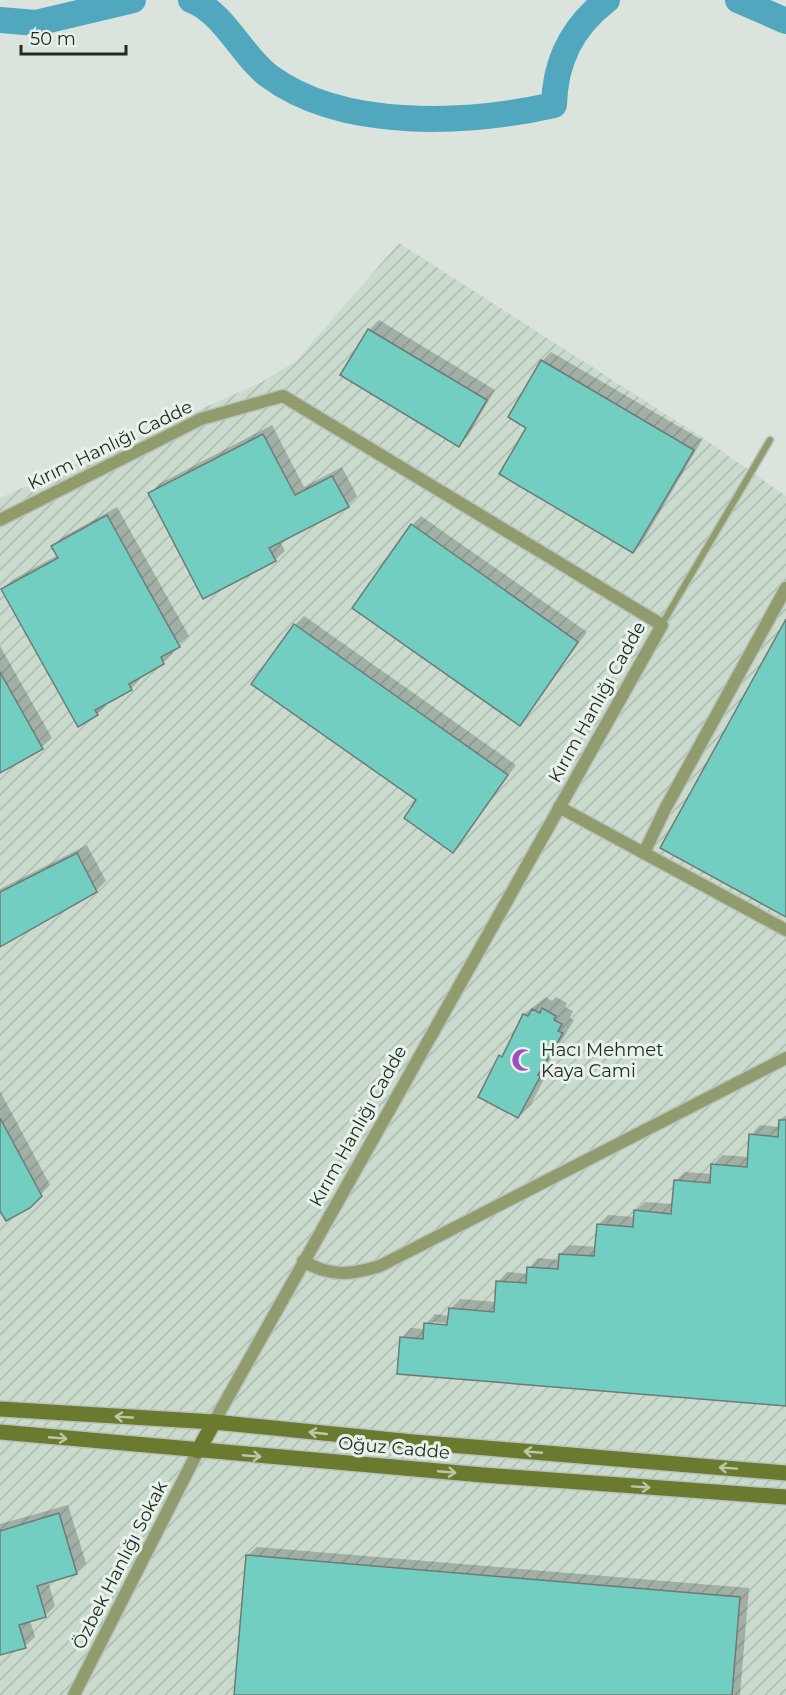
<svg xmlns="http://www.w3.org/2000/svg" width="786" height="1695" font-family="Montserrat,sans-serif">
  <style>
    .industrial { fill: url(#industrial-furrows) }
    .shadow { fill: #0003; fill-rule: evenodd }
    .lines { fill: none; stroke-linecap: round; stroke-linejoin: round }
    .river { stroke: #51a7be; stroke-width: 26 }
    .building { fill: #73cec2; stroke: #6d7b78; stroke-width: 1.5 }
    .lane-casing { stroke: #b9c2bb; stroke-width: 9 }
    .street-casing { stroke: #b9c2bb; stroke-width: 15 }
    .secondary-casing { stroke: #b9c2bb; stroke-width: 18 }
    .lane { stroke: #909c6d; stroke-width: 6 }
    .street { stroke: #909c6d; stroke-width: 12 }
    .secondary { stroke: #6a7a2f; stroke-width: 15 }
    .oneway { stroke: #bbc8a8 }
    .labels { text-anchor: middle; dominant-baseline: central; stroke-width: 6; stroke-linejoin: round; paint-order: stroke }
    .street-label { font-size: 18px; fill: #252926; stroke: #e7f2e9 }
    .poi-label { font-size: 18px; fill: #252926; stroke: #e7f2e9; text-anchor: start }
  </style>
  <defs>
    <pattern id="industrial-furrows" width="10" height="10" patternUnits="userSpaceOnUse" patternTransform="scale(1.5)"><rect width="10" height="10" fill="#cadbce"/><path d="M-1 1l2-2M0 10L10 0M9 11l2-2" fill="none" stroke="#adbcb1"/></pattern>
  </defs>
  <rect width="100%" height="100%" fill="#dae4dc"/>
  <polygon class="industrial" points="399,243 709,442 786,496 786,1695 0,1695 0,498 262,382 296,361"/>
  <g class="shadow">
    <polygon points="379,320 495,390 468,436 459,445 342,375 369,330"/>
    <polygon points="551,352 702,440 643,541 633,551 542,361"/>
    <polygon points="272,425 304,487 342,467 357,496 348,505 280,541 285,551 275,560 150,494 159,484"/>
    <polygon points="117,507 189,636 171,650 173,653 163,662 139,676 140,679 131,689 106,703 107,705 97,714 3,589 12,580 58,555 53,546 63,537"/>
    <polygon points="421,516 587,632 519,724 412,525"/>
    <polygon points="304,616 516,765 453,851 295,625"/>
    <polygon points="0,646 52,738 42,747 0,771"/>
    <polygon points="87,845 106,881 96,891 0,945 0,889"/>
    <polygon points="546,997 552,1001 556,997 567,1003 565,1007 573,1011 570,1018 574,1020 549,1062 552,1064 531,1104 518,1117 480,1096 524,1014"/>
    <polygon points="0,1091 50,1185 29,1206 0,1207"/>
    <path d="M786 1115V1404L402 1338 411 1328 425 1329 426 1324 435 1314 449 1316 450 1309 460 1299 496 1302 498 1282 507 1272 528 1274 529 1268 538 1258 560 1260 561 1254 570 1245 597 1247 598 1225 608 1215 635 1217V1211L645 1202 673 1204 675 1181 685 1172 712 1174 713 1165 722 1155 749 1157 751 1135 760 1125 780 1127V1120ZM432 1322 455 1324V1327L432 1325Z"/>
    <polygon points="68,1505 86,1563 76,1573 48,1581 55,1606 46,1615 30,1620 35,1637 25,1646 0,1654 0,1524"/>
    <polygon points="257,1547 749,1588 740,1695 236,1695 247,1556"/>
  </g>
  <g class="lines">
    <g class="river">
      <path d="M191 0C226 14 240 54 269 76 343 131 469 124 554 105 555 61 572 27 607 0"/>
      <polyline points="738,0 786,21"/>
      <polyline points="0,20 36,23 133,0"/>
    </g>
  </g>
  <g class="building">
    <polygon points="368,329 487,400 459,447 340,375"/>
    <polygon points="541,360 694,450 633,553 499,474 526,428 508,417"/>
    <polygon points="263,434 295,495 332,476 349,507 269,548 276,561 203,599 148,493"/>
    <polygon points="107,515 180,647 161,657 164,664 129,684 132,690 95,710 98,715 78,727 1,589 58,558 51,546"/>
    <polygon points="411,524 578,642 520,726 352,608"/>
    <polygon points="786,619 786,917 660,848"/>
    <polygon points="294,624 508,775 453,853 404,818 416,800 251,684"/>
    <polygon points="0,672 43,749 0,773"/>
    <polygon points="77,853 97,892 0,947 0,892"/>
    <polygon points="542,1008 556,1016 554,1020 562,1024 558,1031 563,1033 538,1075 540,1077 518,1118 478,1097 499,1055 502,1057 523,1014 528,1016 532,1009 540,1013"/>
    <polygon points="0,1118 42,1196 30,1208 6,1221 0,1211"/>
    <polygon points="779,1120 786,1120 786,1406 397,1374 400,1337 423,1339 424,1323 447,1325 449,1308 494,1312 496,1281 526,1283 527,1267 558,1269 559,1254 594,1256 597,1224 633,1227 634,1210 671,1214 674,1180 710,1183 711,1164 747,1167 749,1134 778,1137"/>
    <polygon points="59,1513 77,1574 37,1586 46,1617 19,1625 26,1648 0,1655 0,1531"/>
    <polygon points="246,1555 740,1597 732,1695 234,1695"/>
  </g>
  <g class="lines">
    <g class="lane-casing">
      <polyline id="lane" points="662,624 770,440"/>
    </g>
    <g class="street-casing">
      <g id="street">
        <polyline points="0,520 201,419 283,396 662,625 214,1422"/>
        <polyline points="559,807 786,930"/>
        <polyline points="644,853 665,809 786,588"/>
        <path d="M303 1261C330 1277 351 1275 380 1266L786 1058"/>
        <polyline points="74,1695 198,1451"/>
      </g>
    </g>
    <g class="secondary-casing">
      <g id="secondary">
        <polyline points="0,1409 214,1422 413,1442 786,1473"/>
        <polyline points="0,1432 483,1475 786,1497"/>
        <polyline points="198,1451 214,1422"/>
      </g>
    </g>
    <use href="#lane" class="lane"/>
    <use href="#street" class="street"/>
    <use href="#secondary" class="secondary"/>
  </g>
  <defs><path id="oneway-shaft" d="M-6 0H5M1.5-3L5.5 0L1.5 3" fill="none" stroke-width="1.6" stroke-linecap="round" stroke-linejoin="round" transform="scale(1.5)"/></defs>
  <g class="oneway">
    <use href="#oneway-shaft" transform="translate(124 1417) rotate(-177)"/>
    <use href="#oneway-shaft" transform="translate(318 1433) rotate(-174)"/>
    <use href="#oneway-shaft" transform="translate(58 1438) rotate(5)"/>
    <use href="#oneway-shaft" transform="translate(533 1452) rotate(-175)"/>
    <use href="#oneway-shaft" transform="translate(252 1456) rotate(5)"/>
    <use href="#oneway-shaft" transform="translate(728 1468) rotate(-176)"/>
    <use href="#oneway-shaft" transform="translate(447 1472) rotate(5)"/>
    <use href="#oneway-shaft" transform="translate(641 1487) rotate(4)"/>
  </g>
  <defs>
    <g id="mosque-bare" transform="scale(1.8)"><path d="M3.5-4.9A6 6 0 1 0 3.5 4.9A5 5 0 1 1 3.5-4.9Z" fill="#a04fbf" stroke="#e7f2e9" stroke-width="2.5" paint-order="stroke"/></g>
  </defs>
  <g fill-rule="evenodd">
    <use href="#mosque-bare" x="523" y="1060"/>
  </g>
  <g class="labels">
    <g class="street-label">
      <text transform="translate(110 445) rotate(-26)">Kırım Hanlığı Cadde</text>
      <text transform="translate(597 702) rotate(-61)">Kırım Hanlığı Cadde</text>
      <text transform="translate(358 1126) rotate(-61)">Kırım Hanlığı Cadde</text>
      <text transform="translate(394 1448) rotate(5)">Oğuz Cadde</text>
      <text transform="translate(120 1565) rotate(-63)">Özbek Hanlığı Sokak</text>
    </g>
    <g class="poi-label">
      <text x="541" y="1050">Hacı Mehmet<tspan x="541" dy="21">Kaya Cami</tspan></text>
    </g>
  </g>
  <path d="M21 45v9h105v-9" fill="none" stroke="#252926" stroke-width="3"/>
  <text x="30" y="45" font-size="18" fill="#252926" stroke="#e7f2e9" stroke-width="4.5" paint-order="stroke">50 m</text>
</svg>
